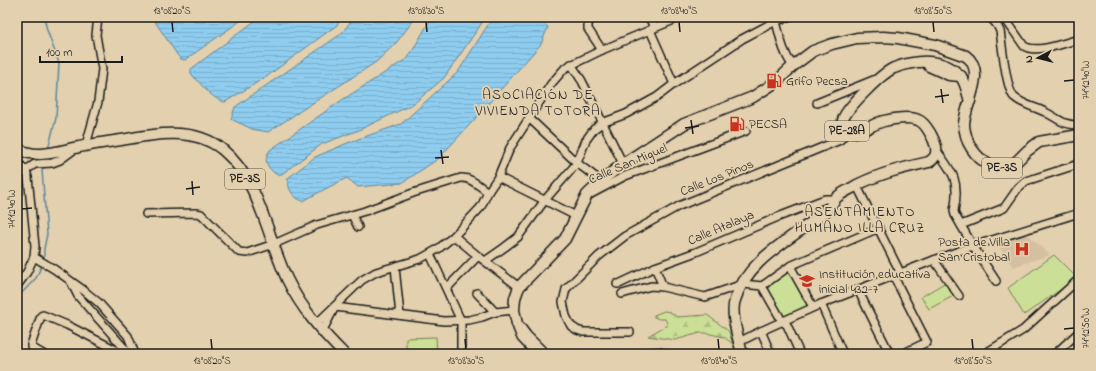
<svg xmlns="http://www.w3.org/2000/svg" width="1096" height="371" font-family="'Indie Flower',sans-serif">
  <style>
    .built { fill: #d6bfa0 }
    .forest { fill: url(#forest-firs); stroke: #747e59 }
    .park { fill: #cbe096; stroke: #747e59 }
    .water { fill: url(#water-rules); stroke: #60869b }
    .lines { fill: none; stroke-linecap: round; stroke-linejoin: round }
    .stream { stroke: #60869b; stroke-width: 1.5 }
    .minor-casing { stroke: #1c1c1c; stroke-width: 10 }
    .highway-casing { stroke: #1c1c1c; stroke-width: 13 }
    .minor { stroke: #e2d0ae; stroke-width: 7 }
    .highway { stroke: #e2d0ae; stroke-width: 10 }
    .ticks { fill: none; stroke: #1c1c1c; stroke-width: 1.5 }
    .labels { text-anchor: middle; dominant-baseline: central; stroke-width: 4; stroke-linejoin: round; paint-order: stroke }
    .shield { fill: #e2d0ae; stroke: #575248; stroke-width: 1 }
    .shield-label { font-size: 12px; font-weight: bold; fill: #1c1c1c }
    .poi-label { font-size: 13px; fill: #1c1c1c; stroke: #e2d0ae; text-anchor: start }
    .street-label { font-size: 13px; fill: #1c1c1c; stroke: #e2d0ae }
    .neighbourhood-label { font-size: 14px; letter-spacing: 1px; fill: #1c1c1c; stroke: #e2d0ae }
    .neatline { fill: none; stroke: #1c1c1c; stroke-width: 1.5 }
    .ticks-label { font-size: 10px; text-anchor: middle; fill: #1c1c1c }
  </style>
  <defs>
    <pattern id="forest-firs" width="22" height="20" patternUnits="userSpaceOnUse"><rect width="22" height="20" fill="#cbe096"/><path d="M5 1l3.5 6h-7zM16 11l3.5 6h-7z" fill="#aec081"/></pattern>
    <pattern id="water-rules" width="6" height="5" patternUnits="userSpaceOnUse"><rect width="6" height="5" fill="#8ecdef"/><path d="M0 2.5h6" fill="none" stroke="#7aafcc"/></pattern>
  </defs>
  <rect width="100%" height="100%" fill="#e2d0ae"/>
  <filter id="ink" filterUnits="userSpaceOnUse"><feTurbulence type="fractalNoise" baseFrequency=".025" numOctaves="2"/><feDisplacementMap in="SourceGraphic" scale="8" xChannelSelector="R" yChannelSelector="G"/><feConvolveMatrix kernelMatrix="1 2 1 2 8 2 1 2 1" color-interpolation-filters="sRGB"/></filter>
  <g filter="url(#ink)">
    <polygon class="built" points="1026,233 1050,255 1013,267 996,243"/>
    <g class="forest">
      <polygon points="664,311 670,312 677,317 707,315 726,329 729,332 733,344 724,337 706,333 700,333 675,340 648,336 667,325 667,323 665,319 659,319 654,317 654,315"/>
      <polygon points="660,347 681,354 641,354 639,349 645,348"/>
    </g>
    <g class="park">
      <polygon points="1054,255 1077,278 1024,315 1008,288"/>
      <polygon points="787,270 790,271 809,305 783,318 766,287"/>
      <polygon points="946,282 955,295 929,309 921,297"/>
      <polygon points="436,337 437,354 406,354 406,338"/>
    </g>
    <g class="water">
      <polygon points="152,17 246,17 185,60 181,59 178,56"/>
      <path d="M260 17H343L337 25 266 77 225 102C213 100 202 85 193 76L191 73V69Z"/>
      <polygon points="354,17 416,17 396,43 376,62 268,132 252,129 231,119 235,107 341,34"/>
      <path d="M432 17H486L444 78 413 104 359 130 322 144 279 176C268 170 262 160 270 150L342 100 408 58Z"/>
      <path d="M493 17H538L548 27 541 44 474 120 438 159 402 183 358 187 347 178 329 187 303 201C293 198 287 188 288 178L315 157 350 142 401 124 458 72Z"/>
    </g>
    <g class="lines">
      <g class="stream">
        <polyline points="44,17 47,30 59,63 56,118 48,149"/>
        <polyline points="43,166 42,170 47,234 44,249 44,259"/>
        <polyline points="17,298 36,278 42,265"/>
      </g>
      <g class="minor-casing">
        <g id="minor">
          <polyline points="594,17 588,23 588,29 602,50"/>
          <polyline points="648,17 655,27"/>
          <path d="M990 17 997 25 1000 31C1002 44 1006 89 1014 97 1023 105 1035 107 1045 112 1059 119 1062 125 1079 125"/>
          <path d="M1004 17 1024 46C1036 54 1065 43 1079 39"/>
          <path d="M775 18C780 35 782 52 793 66"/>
          <polyline points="650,30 674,84"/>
          <polyline points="571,64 582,81 623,164"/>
          <polyline points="817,103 876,79"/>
          <polyline points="529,118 577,163 601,181"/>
          <polyline points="86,145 98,102 102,69 96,35 98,17"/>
          <path d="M936 150C954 173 960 182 954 211L955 215 973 246 996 281"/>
          <polyline points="17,161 26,171 28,177 35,246 34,257 27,272 17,286"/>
          <polyline points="17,176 35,164 52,163 60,160 75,149"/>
          <polyline points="498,177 576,216"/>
          <polyline points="857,186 901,274"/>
          <polyline points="591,194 625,176 746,131"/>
          <path d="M146 214 196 213 201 214 239 252 247 253 274 244 317 225 365 211 413 193 461 178C471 177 480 187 488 192"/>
          <polyline points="352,215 358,227"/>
          <polyline points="961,225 1004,208 1018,188 1026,181 1079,164"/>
          <polyline points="454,236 478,256 519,287"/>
          <polyline points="430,254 461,321 461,354"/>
          <polyline points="34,257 54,269 82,289 99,303 128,336 135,354"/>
          <polyline points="934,260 959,296"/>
          <polyline points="485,261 505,247 518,237 545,200 577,163 586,140 594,129 602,123 626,114 657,97 674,84 742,39 776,21 790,17"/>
          <polyline points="790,266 813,307"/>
          <polyline points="395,267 400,315"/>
          <polyline points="655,267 663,287"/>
          <polyline points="894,277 927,342 902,354"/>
          <polyline points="71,282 78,296 126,350 128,354"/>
          <polyline points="617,284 619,284 655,267 696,252 778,217 825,199 836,199"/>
          <polyline points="447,288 478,256"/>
          <polyline points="858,290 890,354"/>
          <polyline points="477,293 495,312"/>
          <polyline points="622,294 651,286 663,287 705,297 743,284 762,286"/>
          <polyline points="821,304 843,354"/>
          <polyline points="316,324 362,280 376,272 420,259 438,249 454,236 481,207 488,192 498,177 510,148 551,84 565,68 602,50 681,17"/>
          <polyline points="517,328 521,338 536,354"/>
          <polyline points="761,331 771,354"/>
          <polyline points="322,332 335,307 444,321 469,320 482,317 495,312 514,310"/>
          <polyline points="630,332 583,332 577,330 571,326 566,316 563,302 566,289 599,256 625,236 679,206 840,140 848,131"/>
          <polyline points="739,342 761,331 821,304 934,260 973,246 1079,213"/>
          <polyline points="43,354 31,347 31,345 41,316 43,315 67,325 124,354"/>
          <polyline points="800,354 787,325 782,321 762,286 790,266 879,228"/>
          <polyline points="984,354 1023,330 1079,279"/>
          <polyline points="1055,354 1079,332"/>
        </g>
      </g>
      <g class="highway-casing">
        <g id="highway">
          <polyline points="929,66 949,75 961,76"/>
          <path d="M17 148C36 160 58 151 79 147 93 144 107 142 121 140 154 134 194 126 223 150 260 181 267 237 287 279 301 308 321 331 344 354"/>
          <path d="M544 354 526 336 517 324 514 310 515 298 519 287 565 239 587 195 606 177 623 164 684 124 753 97 776 82 793 66 813 51 832 44 857 38 883 37 898 38 935 45 966 56C987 71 965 104 964 124 964 130 966 136 968 142 977 160 989 168 1010 168L1027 151 1039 142 1079 135"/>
          <path d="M742 354C739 340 730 314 735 300 748 257 795 238 827 210 831 207 833 202 836 198 841 193 851 189 857 185 881 173 903 168 929 162 935 158 937 155 936 147 934 139 926 123 918 120 909 116 893 119 884 121 870 124 859 138 844 129 842 125 842 122 844 117 850 105 882 73 894 68 915 60 944 57 960 76 966 82 967 93 970 101"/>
        </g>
      </g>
      <use href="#minor" class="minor"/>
      <use href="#highway" class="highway"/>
    </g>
  </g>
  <path class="ticks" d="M172 22 173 32M426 22 427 32M679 22 680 32M933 22 934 32M1064 81 1074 80M941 89 943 103M935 97 949 95M691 120 693 134M685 128 699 126M441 150 443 164M435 158 449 157M192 181 193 195M186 189 200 187M22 209 32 208M1064 329 1074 328M211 339 212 349M465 339 466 349M718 339 719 349M972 339 973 349"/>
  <defs>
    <g id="fuel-bare" transform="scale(1.2)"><path d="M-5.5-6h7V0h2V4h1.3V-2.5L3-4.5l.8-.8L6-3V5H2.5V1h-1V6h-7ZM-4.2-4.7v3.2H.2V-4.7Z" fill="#c8321e" stroke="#e2d0ae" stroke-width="2.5" paint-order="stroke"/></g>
    <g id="hospital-bare" transform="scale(1.2)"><path d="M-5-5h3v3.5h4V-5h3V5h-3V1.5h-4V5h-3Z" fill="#c8321e" stroke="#e2d0ae" stroke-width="2.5" paint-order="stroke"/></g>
    <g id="school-bare" transform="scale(1.2)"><path d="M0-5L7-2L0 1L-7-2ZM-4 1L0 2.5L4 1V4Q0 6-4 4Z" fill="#c8321e" stroke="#e2d0ae" stroke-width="2.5" paint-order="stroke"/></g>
  </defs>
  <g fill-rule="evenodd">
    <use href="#fuel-bare" x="774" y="81"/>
    <use href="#fuel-bare" x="737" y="124"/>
    <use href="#hospital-bare" x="1022" y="249"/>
    <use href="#school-bare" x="807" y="281"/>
  </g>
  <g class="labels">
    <g class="shield">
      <rect x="825" y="121" width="44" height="20" rx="3"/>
      <rect x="982" y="158" width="40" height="20" rx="3"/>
      <rect x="225" y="169" width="40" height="20" rx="3"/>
    </g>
    <g class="shield-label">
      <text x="847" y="131">PE-28A</text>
      <text x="1002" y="168">PE-3S</text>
      <text x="245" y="179">PE-3S</text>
    </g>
    <g class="poi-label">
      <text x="786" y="81">Grifo Pecsa</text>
      <text x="749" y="124">PECSA</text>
      <text x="1010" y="242" text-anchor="end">Posta de Villa<tspan x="1010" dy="15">San Cristobal</tspan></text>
      <text x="819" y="274">Institución educativa<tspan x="819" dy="15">inicial 432-7</tspan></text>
    </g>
    <g class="street-label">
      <text transform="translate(628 164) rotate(-23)">Calle San Miguel</text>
      <text transform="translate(717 178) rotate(-22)">Calle Los Pinos</text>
      <text transform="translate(721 228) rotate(-23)">Calle Atalaya</text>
    </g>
    <g class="neighbourhood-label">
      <text x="538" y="95">ASOCIACIÓN DE<tspan x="538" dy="16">VIVIENDA TOTORA</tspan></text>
      <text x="860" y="212">ASENTAMIENTO<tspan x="860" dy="16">HUMANO ILLA CRUZ</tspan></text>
    </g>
  </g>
  <rect width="1096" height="371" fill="none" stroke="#e2d0ae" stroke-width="44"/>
  <g transform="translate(1038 58) rotate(263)" stroke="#e2d0ae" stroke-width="3" paint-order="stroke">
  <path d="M0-3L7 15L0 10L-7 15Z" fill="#1c1c1c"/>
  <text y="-6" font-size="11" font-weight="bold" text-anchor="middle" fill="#1c1c1c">N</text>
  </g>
  <path d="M40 56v6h82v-6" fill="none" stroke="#1c1c1c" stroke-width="2"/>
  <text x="46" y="56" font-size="12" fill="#1c1c1c" stroke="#e2d0ae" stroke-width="3" paint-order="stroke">100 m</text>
  <rect x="22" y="22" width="1052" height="327" class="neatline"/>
  <g class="ticks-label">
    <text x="172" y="14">13°08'20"S</text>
    <text x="426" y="14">13°08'30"S</text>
    <text x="679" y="14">13°08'40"S</text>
    <text x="933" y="14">13°08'50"S</text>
    <text transform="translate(1085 80) rotate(-90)" y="4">74°12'40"W</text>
    <text transform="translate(11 209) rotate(-90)" y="4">74°12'40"W</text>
    <text transform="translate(1085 328) rotate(-90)" y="4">74°12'50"W</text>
    <text x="212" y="364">13°08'20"S</text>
    <text x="466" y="364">13°08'30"S</text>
    <text x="719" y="364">13°08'40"S</text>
    <text x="973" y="364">13°08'50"S</text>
  </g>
</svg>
